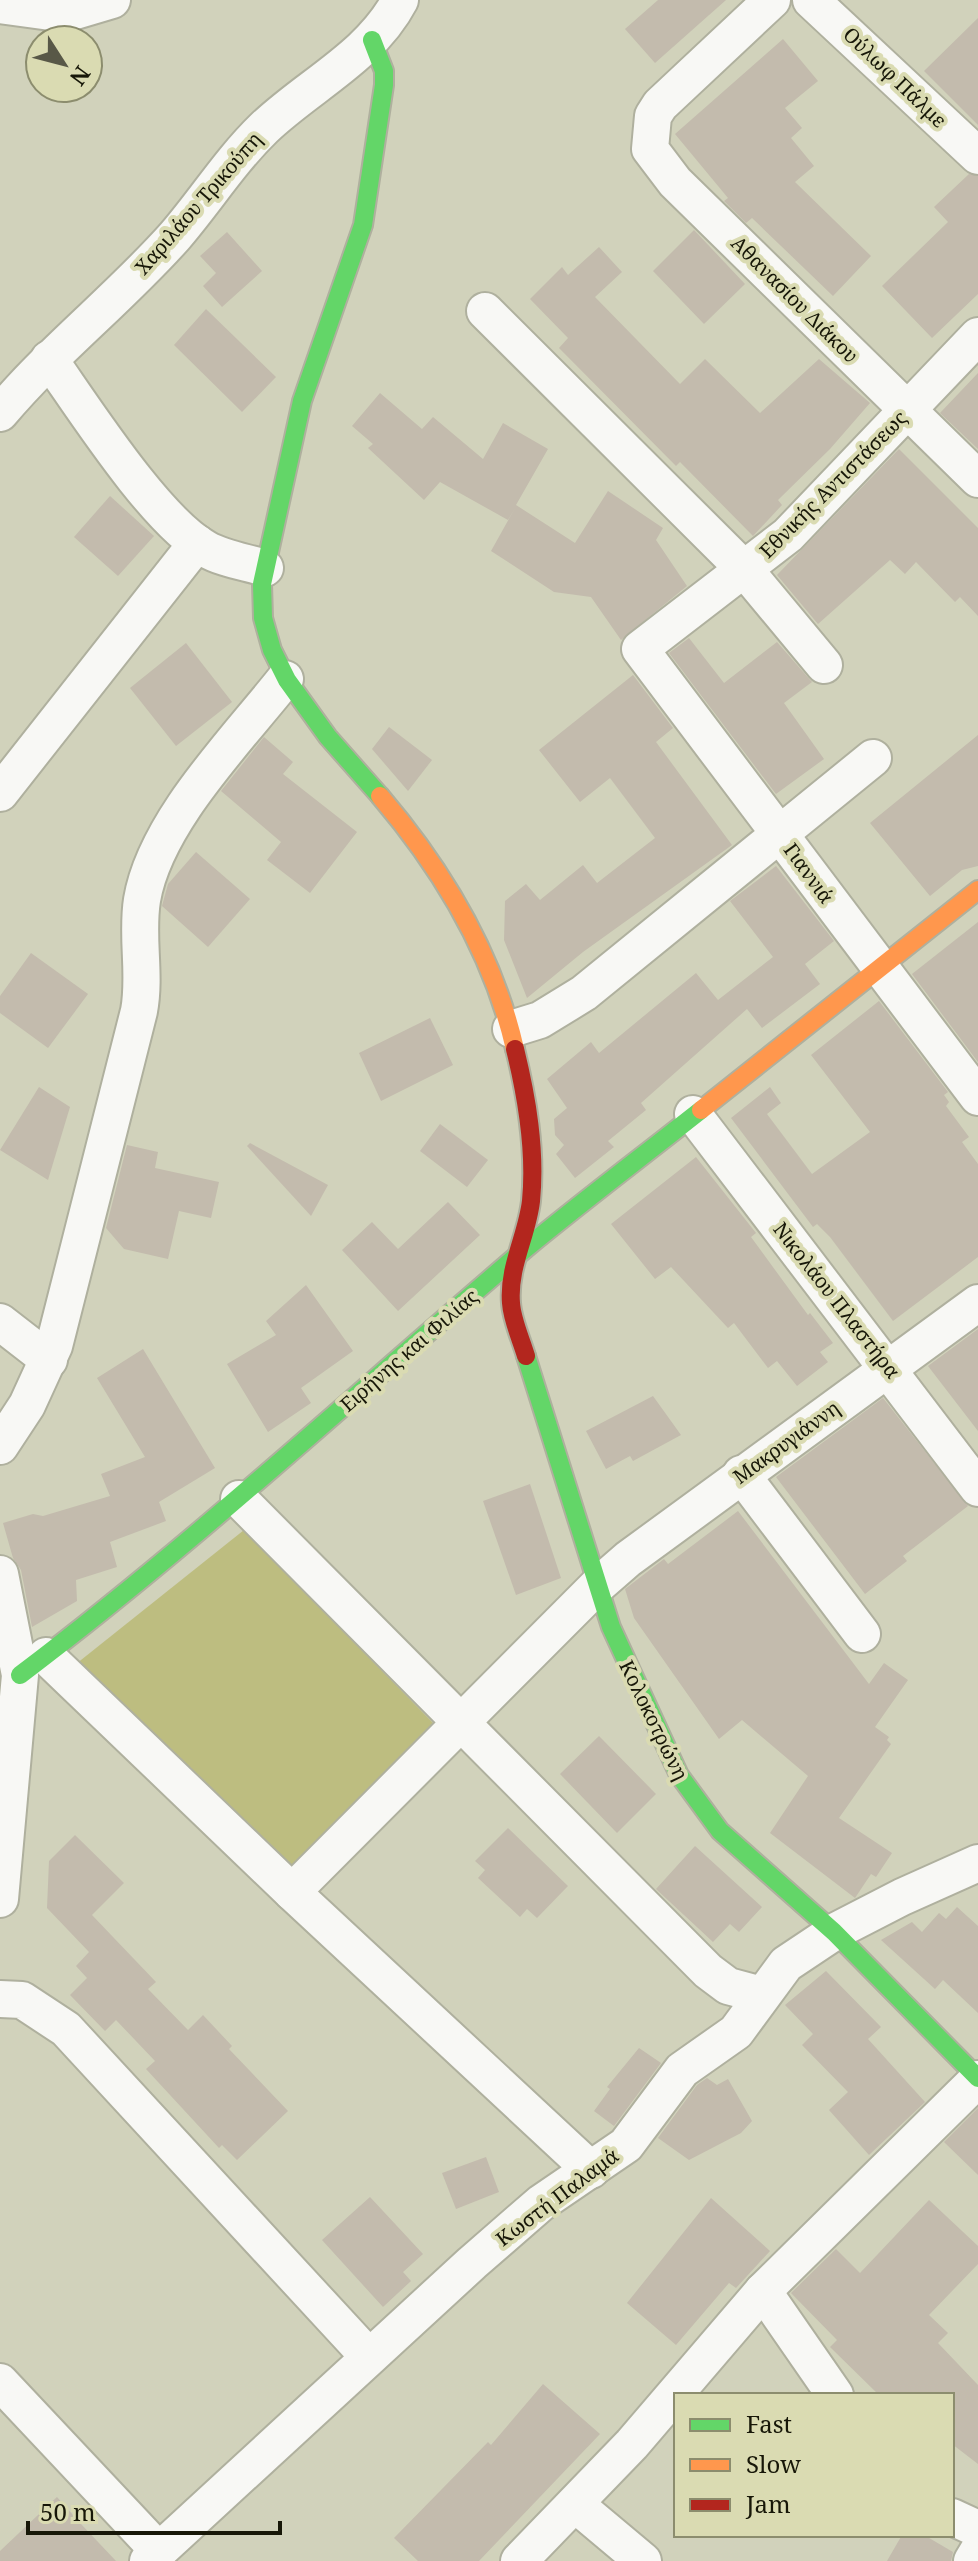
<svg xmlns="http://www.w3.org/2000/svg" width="978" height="2561" font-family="'Noto Serif',serif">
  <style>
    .green { fill: #bdbd80 }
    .building { fill: #c3bbad }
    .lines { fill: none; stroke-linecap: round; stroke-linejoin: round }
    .street-casing { stroke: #afb09e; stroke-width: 40 }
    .fast-casing { stroke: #afb09e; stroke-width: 22 }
    .slow-casing { stroke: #afb09e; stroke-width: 22 }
    .jam-casing { stroke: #afb09e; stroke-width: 22 }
    .street { stroke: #f8f8f5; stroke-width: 36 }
    .fast { stroke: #63d668; stroke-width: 18 }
    .slow { stroke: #ff974d; stroke-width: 18 }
    .jam { stroke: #b3261e; stroke-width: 18 }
    .labels { text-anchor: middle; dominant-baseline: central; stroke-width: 8; stroke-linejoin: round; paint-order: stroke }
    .street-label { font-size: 20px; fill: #171708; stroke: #dadbb2 }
  </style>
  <rect width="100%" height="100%" fill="#d1d2bb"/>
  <polygon class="green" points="244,1530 438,1728 291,1873 76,1664"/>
  <g class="building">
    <polygon points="658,0 726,0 655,63 625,29"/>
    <polygon points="978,18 978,125 924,71"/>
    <polygon points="783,39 818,81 785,108 802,128 791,138 814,166 795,182 871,256 833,296 752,218 746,223 724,201 728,198 675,134"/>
    <polygon points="969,174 978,176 978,294 932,338 882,286 948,222 934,207"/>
    <polygon points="694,230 745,284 704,324 653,271"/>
    <polygon points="227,232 262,271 222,307 203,286 216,273 200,256"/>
    <polygon points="599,247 622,272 595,297 680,384 705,359 760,413 819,359 870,403 830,449 778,500 782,505 753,536 680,462 676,466 559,348 568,338 530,299 562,267 568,275"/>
    <polygon points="206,309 276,377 242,412 174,345"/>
    <polygon points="978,373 978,449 940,413"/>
    <polygon points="380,393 422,429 433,417 483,459 503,423 548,449 516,505 575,543 608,491 663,528 656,540 687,586 621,640 591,597 554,592 491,551 515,508 508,520 440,482 424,500 368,448 373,444 352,426"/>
    <polygon points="899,449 978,528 978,616 960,597 955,602 916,562 905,574 890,560 818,624 777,575"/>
    <polygon points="110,496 154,536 118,576 74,537"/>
    <polygon points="689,638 724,683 777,642 812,682 784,703 824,759 776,794 669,653"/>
    <polygon points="186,643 232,702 176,746 130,688"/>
    <polygon points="633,675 673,728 656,742 732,845 583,952 527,998 504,940 505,901 526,884 540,900 583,865 597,883 655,838 610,778 580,802 539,750"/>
    <polygon points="389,727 432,760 408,791 372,749"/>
    <polygon points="978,735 978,866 962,870 930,896 870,823"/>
    <polygon points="264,737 293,762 283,774 357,832 310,893 267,860 281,842 221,791"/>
    <polygon points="196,852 250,899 208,947 162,906 168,884"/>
    <polygon points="776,866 834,941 805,964 820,984 762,1028 747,1009 641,1103 646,1110 608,1141 614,1147 575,1178 556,1154 564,1145 555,1135 554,1119 567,1108 547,1079 591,1042 599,1053 696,973 718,1000 773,957 730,901"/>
    <polygon points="978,922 978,1062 912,974"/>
    <polygon points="31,953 88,994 48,1048 0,1013 0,996"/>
    <polygon points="879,1001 948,1092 944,1095 949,1102 946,1106 969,1137 962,1142 978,1164 978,1257 893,1321 830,1237 817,1224 813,1227 731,1118 770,1087 781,1103 767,1114 812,1174 870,1132 811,1055"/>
    <polygon points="430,1018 453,1065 381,1101 359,1053"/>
    <polygon points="39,1087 70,1107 48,1180 0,1150"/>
    <polygon points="440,1124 488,1160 467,1187 420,1151"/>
    <polygon points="250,1143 328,1185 311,1216 247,1146"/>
    <polygon points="127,1145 158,1152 155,1168 219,1182 211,1218 179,1211 168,1259 124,1249 106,1228"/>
    <polygon points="696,1157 756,1233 751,1237 808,1315 810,1313 833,1343 820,1352 828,1362 797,1386 777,1361 768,1368 734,1323 728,1328 671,1267 655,1279 611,1224"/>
    <polygon points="448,1202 480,1235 398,1311 342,1250 372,1222 398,1249"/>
    <polygon points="306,1285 353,1351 301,1388 311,1403 268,1432 227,1364 276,1335 266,1321"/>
    <polygon points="978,1329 978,1431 928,1366"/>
    <polygon points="143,1349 215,1468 159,1502 166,1521 110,1542 117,1567 76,1580 77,1601 32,1627 21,1570 13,1558 3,1523 33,1514 43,1516 110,1496 101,1474 145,1457 97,1378"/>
    <polygon points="653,1396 681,1435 633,1461 630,1456 606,1469 586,1431"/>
    <polygon points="883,1398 968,1506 903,1556 907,1561 865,1594 776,1477"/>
    <polygon points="530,1484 561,1578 516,1595 483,1501"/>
    <polygon points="738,1511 869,1684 884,1663 908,1680 875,1727 889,1737 887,1740 891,1744 839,1818 892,1853 876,1877 871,1874 855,1898 770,1833 808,1776 742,1720 719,1739 634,1618 625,1589 664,1559 668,1564"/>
    <polygon points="599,1736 656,1794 617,1833 560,1774"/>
    <polygon points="508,1828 568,1886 537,1918 527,1909 520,1917 478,1878 485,1870 475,1861"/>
    <polygon points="75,1835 124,1883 92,1915 156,1982 148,1989 188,2030 203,2015 232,2046 229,2049 288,2111 237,2160 222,2145 219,2148 146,2069 155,2061 116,2020 105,2031 70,1995 87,1978 76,1966 89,1952 47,1908 49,1861"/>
    <polygon points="695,1846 762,1907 739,1932 730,1924 713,1942 656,1889"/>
    <polygon points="957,1907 978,1926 978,2013 943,1980 935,1989 881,1940 912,1922 922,1932 939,1913 946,1919"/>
    <polygon points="826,1971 881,2027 868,2039 925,2102 869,2155 829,2110 848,2092 802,2045 813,2034 785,2005"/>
    <polygon points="639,2048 661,2063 614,2126 594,2111 610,2089 607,2087"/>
    <polygon points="707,2078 717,2085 728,2079 752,2121 741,2133 689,2160 658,2138 697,2085"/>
    <polygon points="978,2108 978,2175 944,2142"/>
    <polygon points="486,2157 499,2192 456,2209 442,2173"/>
    <polygon points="370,2197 423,2254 403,2272 411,2281 383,2307 322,2240"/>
    <polygon points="711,2198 770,2251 736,2288 729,2283 676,2345 627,2303"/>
    <polygon points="929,2200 978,2246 978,2264 929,2315 948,2333 938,2343 978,2385 978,2464 952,2444 952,2395 879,2395 830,2347 837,2340 791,2293 836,2249 860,2273"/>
    <polygon points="543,2384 600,2434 479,2561 418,2561 394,2538 488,2442 491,2445"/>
    <polygon points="57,2497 81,2524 116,2561 0,2561 0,2551"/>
    <polygon points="902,2535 924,2535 953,2552 951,2561 887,2561"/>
  </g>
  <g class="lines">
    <g class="street-casing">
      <g id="street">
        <polyline points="772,0 660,105 653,116 650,149 675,182 978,479"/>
        <polyline points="811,0 978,156"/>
        <polyline points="0,5 65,14 112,0"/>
        <polyline points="485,311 745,570 824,665"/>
        <polyline points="978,336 788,535 640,649 978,1097"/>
        <path d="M49 359C85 410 155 520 206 549 223 559 246 562 265 568"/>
        <path d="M0 413C54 349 120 298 175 236 206 200 230 161 264 128 309 85 370 57 400 0"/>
        <polyline points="0,793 197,543"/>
        <polyline points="511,1029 540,1020 584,993 873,758"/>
        <polyline points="693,1114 978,1488"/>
        <polyline points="0,1322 49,1360"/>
        <path d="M0 1446 27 1405 54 1346 139 1011C146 974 136 937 142 900 155 822 237 740 285 679"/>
        <polyline points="741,1474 862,1634"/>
        <polyline points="239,1499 708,1971 728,1986 762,1995"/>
        <polyline points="0,1574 20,1675 0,1899"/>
        <polyline points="46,1656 292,1892 591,2170"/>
        <polyline points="292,1892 597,1586 628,1559 978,1303"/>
        <polyline points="0,1999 22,2000 66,2029 369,2357"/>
        <polyline points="763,2291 835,2395"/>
        <polyline points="0,2382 159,2551"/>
        <polyline points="575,2504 643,2561"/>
        <polyline points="952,2517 978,2529"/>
        <polyline points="148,2561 472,2263 541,2203 626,2145 682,2070 736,2032 786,1964 834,1932 902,1897 978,1863"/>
        <polyline points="519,2561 632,2444 763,2291 978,2079"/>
        <polyline points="972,2561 978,2551"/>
      </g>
    </g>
    <g class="fast-casing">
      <g id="fast">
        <polyline points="372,40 384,71 384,85 363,225 302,401 262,584 263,618 272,650 287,680 328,737 380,796"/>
        <polyline points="526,1356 611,1627 679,1775 720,1831 834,1932 978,2078"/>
        <path d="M20 1675C196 1542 357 1392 525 1249 583 1201 643 1156 701 1110"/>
      </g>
    </g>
    <g class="slow-casing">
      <g id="slow">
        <path d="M380 796C443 870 493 953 515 1049"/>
        <polyline points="701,1110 978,890"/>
      </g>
    </g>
    <g class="jam-casing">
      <path id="jam" d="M515 1049C527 1098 536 1150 531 1201 527 1236 508 1267 511 1303 512 1320 521 1339 526 1356"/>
    </g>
    <use href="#street" class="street"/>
    <use href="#fast" class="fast"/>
    <use href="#slow" class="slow"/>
    <use href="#jam" class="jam"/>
  </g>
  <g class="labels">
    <g class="street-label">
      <text transform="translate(895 77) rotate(44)">Ούλωφ Πάλμε</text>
      <text transform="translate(198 203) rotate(-49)">Χαριλάου Τρικούπη</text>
      <text transform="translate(795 299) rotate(45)">Αθανασίου Διάκου</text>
      <text transform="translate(833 484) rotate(-45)">Εθνικής Αντιστάσεως</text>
      <text transform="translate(809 873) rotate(54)">Γιαννιά</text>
      <text transform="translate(837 1300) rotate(52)">Νικολάου Πλαστήρα</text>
      <text transform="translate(409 1350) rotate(-41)">Ειρήνης και Φιλίας</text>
      <text transform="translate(786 1442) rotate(-36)">Μακρυγιάννη</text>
      <text transform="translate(654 1720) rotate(64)">Κολοκοτρώνη</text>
      <text transform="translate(557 2197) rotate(-37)">Κωστή Παλαμά</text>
    </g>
  </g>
  <rect x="674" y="2393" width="280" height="144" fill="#dadbb2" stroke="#8c8d6e" stroke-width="2"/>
  <rect x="690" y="2419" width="40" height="12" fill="#63d668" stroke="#8c8d6e" stroke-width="2"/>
  <text x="746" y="2433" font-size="24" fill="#171708">Fast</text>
  <rect x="690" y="2459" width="40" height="12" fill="#ff974d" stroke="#8c8d6e" stroke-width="2"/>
  <text x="746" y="2473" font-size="24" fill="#171708">Slow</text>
  <rect x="690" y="2499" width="40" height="12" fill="#b3261e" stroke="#8c8d6e" stroke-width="2"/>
  <text x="746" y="2513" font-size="24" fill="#171708">Jam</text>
  <g transform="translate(64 64) rotate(126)"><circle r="38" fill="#dadbb2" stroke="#8c8d6e" stroke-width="2"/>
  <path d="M0-6L14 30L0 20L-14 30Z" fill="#585847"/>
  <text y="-12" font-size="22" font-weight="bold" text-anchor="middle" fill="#171708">N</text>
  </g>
  <path d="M28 2521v12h252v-12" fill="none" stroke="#171708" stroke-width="4"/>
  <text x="40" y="2521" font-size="24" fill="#171708" stroke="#dadbb2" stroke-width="6" paint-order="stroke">50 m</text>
</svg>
